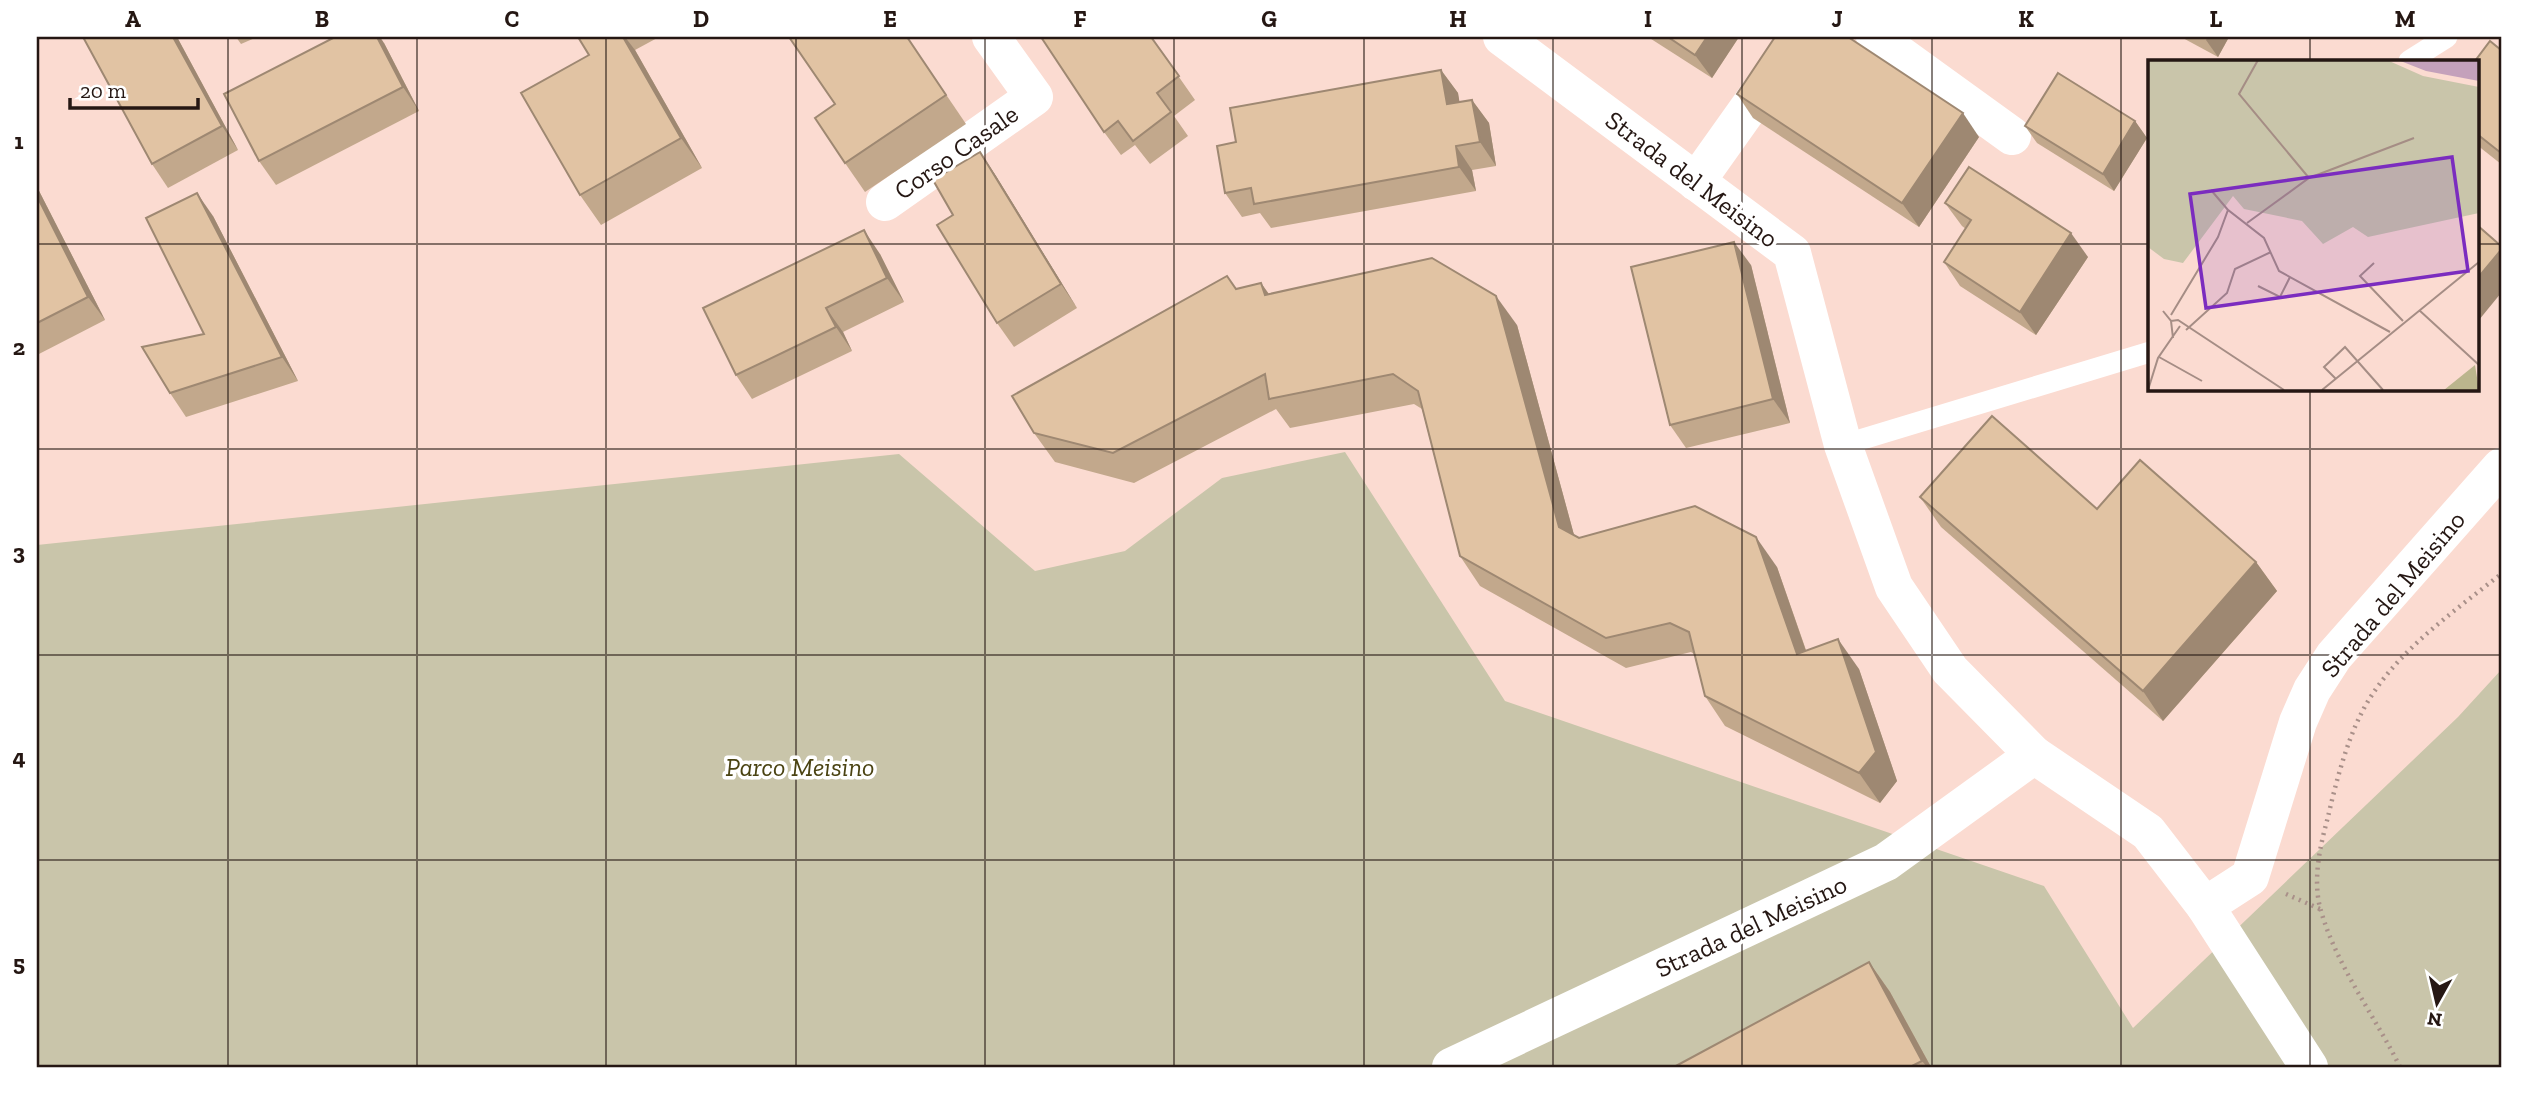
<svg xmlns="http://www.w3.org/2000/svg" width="2538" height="1104" font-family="'Zilla Slab',serif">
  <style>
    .green { fill: #c9c5aa }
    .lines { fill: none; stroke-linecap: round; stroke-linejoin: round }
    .path { stroke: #a99089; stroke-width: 4.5; stroke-dasharray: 2 5; stroke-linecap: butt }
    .lane { stroke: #fff; stroke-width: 21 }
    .street { stroke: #fff; stroke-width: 38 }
    .wall { fill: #c2a88c }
    .shaded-wall { fill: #9e8872 }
    .building { fill: #e1c3a3; stroke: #9e8872; stroke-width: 2 }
    .grid { fill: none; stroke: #251713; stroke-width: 2; stroke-opacity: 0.55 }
    .labels { text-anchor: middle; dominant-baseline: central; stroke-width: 7; stroke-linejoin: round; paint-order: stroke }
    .street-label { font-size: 26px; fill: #251713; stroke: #fff }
    .park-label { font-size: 26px; font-style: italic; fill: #4a4312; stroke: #fff }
    .inset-road { fill: none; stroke: #a58d85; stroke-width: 2 }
    .view { fill: #7b2cbf; fill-opacity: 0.15; stroke: #7b2cbf; stroke-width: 3.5 }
    .inset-edge { fill: none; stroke: #251713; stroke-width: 3.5 }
    .neatline { fill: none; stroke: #251713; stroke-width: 2.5 }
    .grid-label { font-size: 23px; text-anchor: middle; font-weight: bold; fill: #251713 }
  </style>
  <rect width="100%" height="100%" fill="#fbdbd1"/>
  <polygon class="green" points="1345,452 1505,701 2044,886 2133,1028 2458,717 2501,670 2501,1067 37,1067 37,545 899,454 1035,571 1125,551 1222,478"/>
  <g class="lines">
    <g class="path">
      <polyline points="2286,894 2320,909"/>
      <path d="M2400 1067C2375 1016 2337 967 2321 911 2312 881 2320 846 2328 817 2335 786 2346 744 2360 716 2389 656 2451 614 2501 574"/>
    </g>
    <g class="lane">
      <polyline points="2409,61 2447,37"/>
      <polyline points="1843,445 2150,352"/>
    </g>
    <g class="street">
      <polyline points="1502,37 1792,253 1843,445 1894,587 1950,670 2034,755 2148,832 2205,906 2250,877 2298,722 2312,690 2334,656 2501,467"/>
      <polyline points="1875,37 2012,136"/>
      <polyline points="1696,182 1799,37"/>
      <polyline points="885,202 1034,97 991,37"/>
      <polyline points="2205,906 2309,1067"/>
      <polyline points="1451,1067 1886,862 2034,755"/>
    </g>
  </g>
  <g class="wall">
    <polygon points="177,37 238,150 168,188 152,164"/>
    <polygon points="236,37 257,37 241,44"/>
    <polygon points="578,37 659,37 635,50 702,168 601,225 580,195 589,55"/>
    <polygon points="907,37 966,124 865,192 845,163 835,104"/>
    <polygon points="1151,37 1195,100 1174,116 1188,136 1150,164 1135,145 1121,155 1104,132"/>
    <polygon points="1648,37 1739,37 1712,78"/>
    <polygon points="2181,37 2229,37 2218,57"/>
    <polygon points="384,43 419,111 276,185 259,161"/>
    <polygon points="2501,50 2501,164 2477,145 2477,61"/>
    <polygon points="1441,70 1458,93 1459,102 1472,100 1489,123 1496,166 1472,170 1476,191 1271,228 1260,213 1242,217 1225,193 1236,142"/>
    <polygon points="1737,94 1979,137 1919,227 1753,118"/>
    <polygon points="2135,121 2147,138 2114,191 2037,143 2025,126"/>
    <polygon points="980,152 996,176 1077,308 1014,347 997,323 953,215"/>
    <polygon points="37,187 105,320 37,355"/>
    <polygon points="1945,203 2088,257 2036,335 1960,286 1944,262 1966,229 1962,226"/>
    <polygon points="213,216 298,381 186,417 170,393 204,334"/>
    <polygon points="880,254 904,302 843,332 852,351 752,399 736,375"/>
    <polygon points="1751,265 1790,423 1686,448 1670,425"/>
    <polygon points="1261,283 1269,294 1517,325 1574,535 1579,538 1777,567 1806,650 1859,669 1897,781 1880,803 1725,726 1705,696 1694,654 1691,652 1626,668 1480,586 1460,556 1422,409 1414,404 1290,428 1276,409 1134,483 1055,462 1034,433 1237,289"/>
    <polygon points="1920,497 2097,509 2256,562 2277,591 2163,721 1941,527"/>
    <polygon points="1869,962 1890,992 1931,1067 1674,1067"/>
  </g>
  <g class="shaded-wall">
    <polygon points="173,37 177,37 238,150 222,126"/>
    <polygon points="377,37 380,37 384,43 419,111 403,87"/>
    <polygon points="623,37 625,37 635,50 702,168 681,138"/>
    <polygon points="1707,37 1739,37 1712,78 1695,55"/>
    <polygon points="2208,37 2229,37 2218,57 2206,40"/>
    <polygon points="1441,70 1458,93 1464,128 1447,104"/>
    <polygon points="1472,100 1489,123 1496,166 1480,142"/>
    <polygon points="1963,113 1979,137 1919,227 1902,203"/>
    <polygon points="2135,121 2147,138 2114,191 2103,174"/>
    <polygon points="1456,146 1472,170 1476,191 1459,167"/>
    <polygon points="980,152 996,176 1077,308 1061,284"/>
    <polygon points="37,187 105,320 88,297 37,196"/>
    <polygon points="197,193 213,216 298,381 282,357"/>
    <polygon points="864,230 880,254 904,302 887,278"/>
    <polygon points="2071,233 2088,257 2036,335 2020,312"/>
    <polygon points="1734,242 1751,265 1790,423 1773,399"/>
    <polygon points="2501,250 2501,293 2479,320 2477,317 2477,279"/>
    <polygon points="1261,283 1282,313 1265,295"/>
    <polygon points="1496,296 1517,325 1580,557 1559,527"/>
    <polygon points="826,308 843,332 852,351 836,327"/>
    <polygon points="1756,537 1777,567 1817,683 1797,654"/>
    <polygon points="2256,562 2277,591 2163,721 2143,691"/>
    <polygon points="1838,639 1859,669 1897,781 1880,803 1859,773"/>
    <polygon points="1869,962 1890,992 1931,1067 1927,1067 1922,1061"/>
  </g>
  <g class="building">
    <polygon points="83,37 173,37 222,126 152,164"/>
    <polygon points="335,37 377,37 403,87 259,161 224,94"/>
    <polygon points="578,37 623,37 681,138 580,195 521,93 589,55"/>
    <polygon points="789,37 907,37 946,95 845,163 815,118 835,104"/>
    <polygon points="1041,37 1151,37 1179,76 1157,93 1171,112 1133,141 1118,121 1104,132"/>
    <polygon points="1668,37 1707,37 1695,55"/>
    <polygon points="1775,37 1848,37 1963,113 1902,203 1737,94"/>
    <polygon points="2490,41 2501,50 2501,153 2477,134 2477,61 2475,61"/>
    <polygon points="1441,70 1447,104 1472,100 1480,142 1456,146 1459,167 1254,204 1251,188 1225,193 1217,146 1236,142 1230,108"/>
    <polygon points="2058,73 2135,121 2103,174 2025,126"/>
    <polygon points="980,152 1061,284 997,323 937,225 953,215 933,180"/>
    <polygon points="1969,167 2071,233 2020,312 1944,262 1971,220 1945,203"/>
    <polygon points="197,193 282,357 170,393 142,347 204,334 146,218"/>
    <polygon points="37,196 88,297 37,323"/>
    <polygon points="2477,225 2501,246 2501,250 2477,279"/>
    <polygon points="864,230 887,278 826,308 836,327 736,375 703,308"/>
    <polygon points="1734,242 1773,399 1670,425 1631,267"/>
    <polygon points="1432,258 1496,296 1559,527 1579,538 1695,506 1756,537 1797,654 1838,639 1876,752 1859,773 1705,696 1689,632 1670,623 1606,638 1460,556 1418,391 1393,374 1269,399 1265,374 1113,453 1034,433 1012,396 1227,276 1236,289 1261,283 1265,295"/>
    <polygon points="1992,416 2097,509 2140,460 2256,562 2143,691 1920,497"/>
    <polygon points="1869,962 1922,1061 1910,1067 1674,1067"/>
  </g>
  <path class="grid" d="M228 37V1067M417 37V1067M606 37V1067M796 37V1067M985 37V1067M1174 37V1067M1364 37V1067M1553 37V1067M1742 37V1067M1932 37V1067M2121 37V1067M2310 37V61M37 244H2150M2477 244H2501M2310 388V1067M37 449H2501M37 655H2501M37 860H2501"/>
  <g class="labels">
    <g class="street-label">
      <text transform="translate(956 152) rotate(-35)">Corso Casale</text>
      <text transform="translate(1692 179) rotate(37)">Strada del Meisino</text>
      <text transform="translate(2393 594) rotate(-50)">Strada del Meisino</text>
      <text transform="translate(1751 926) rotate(-25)">Strada del Meisino</text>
    </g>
    <g class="park-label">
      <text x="800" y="767">Parco Meisino</text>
    </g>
  </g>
  <g transform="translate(2148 60)">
    <rect width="331" height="331" fill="#fbdbd1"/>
    <path d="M0 0H239L275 16 331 27V153L220 177 205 167 175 184 154 161 96 149 85 136 35 203 16 199 0 187Z" fill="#c9c5aa"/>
    <path d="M327 305 331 330H296Z" fill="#bbb58d"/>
    <path d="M250 0H331V21L278 11Z" fill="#c4a1bb"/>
    <path class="inset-road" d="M110 0 91 34 161 118M63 130 80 150M99 163 161 118 266 78M226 203 212 216 255 261M110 226 132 237 142 217M271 250 331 305M15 251 23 261 25 278M23 255 70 177 80 150 116 178 131 211 242 272M23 261 30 260 136 330M38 270 79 233 87 209 123 192M11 297 54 321M188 319 176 307 197 287 235 330M0 330 10 298 32 266M174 330 331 202"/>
    <path class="view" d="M304 97 320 211 58 248 42 134Z"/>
    <rect width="331" height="331" class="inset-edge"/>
  </g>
  <rect width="2538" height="1104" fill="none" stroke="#ffffff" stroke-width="77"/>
  <g transform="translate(2437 1003) rotate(188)" stroke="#ffffff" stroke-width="5" paint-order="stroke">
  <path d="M0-5L12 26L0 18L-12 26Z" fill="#251713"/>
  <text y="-10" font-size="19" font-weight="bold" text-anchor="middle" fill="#251713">N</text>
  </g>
  <path d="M70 98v10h128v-10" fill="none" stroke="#251713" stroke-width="3.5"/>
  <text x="80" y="98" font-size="21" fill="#251713" stroke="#ffffff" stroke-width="5" paint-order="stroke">20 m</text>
  <rect x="38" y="38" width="2462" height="1028" class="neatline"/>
  <g class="grid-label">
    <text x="133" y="27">A</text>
    <text x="322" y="27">B</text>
    <text x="512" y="27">C</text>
    <text x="701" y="27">D</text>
    <text x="890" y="27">E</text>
    <text x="1080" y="27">F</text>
    <text x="1269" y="27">G</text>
    <text x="1458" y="27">H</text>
    <text x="1648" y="27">I</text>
    <text x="1837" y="27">J</text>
    <text x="2026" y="27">K</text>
    <text x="2216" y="27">L</text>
    <text x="2405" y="27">M</text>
    <text x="19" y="149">1</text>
    <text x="19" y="355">2</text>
    <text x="19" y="560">3</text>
    <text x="19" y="765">4</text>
    <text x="19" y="971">5</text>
  </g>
</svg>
